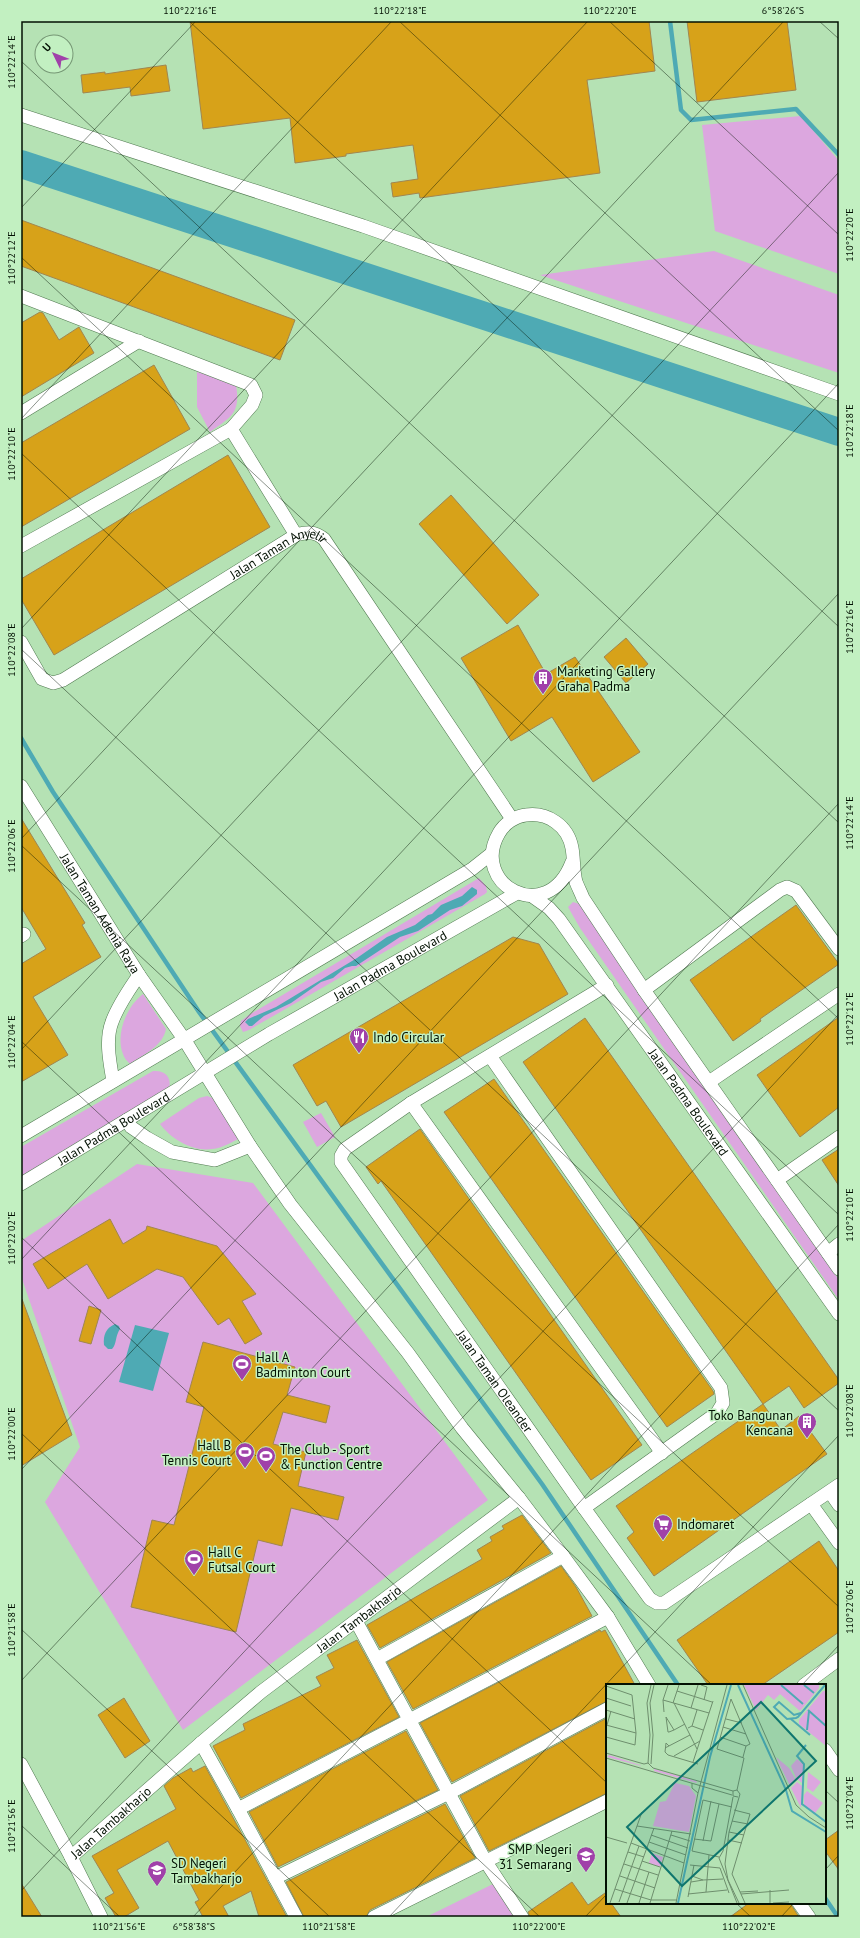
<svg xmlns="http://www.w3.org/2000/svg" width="860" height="1938" font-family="'PT Sans',sans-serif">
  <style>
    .green { fill: #dca7df }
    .water { fill: #4eaab4 }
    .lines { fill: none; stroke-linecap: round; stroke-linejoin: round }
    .stream { stroke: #4eaab4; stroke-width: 4.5 }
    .river { stroke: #4eaab4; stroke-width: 28 }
    .building { fill: #d7a219; stroke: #a08651 }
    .minor-casing { stroke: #517a51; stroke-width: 14 }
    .minor { stroke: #fff; stroke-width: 13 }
    .ticks { fill: none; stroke: #031103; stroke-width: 1; stroke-opacity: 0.45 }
    .labels { text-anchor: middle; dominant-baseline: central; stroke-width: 3; stroke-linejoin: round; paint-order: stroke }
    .street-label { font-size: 13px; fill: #031103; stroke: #c2f0c1 }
    .poi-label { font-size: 13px; fill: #031103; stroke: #c2f0c1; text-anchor: start }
    .inset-river { fill: none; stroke: #4eaab4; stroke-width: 2 }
    .inset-road { fill: none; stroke: #6e8e6d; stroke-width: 1 }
    .view { fill: #0f766e; fill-opacity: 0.15; stroke: #0f766e; stroke-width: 2 }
    .inset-edge { fill: none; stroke: #031103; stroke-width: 2 }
    .neatline { fill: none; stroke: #031103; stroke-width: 1.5 }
    .ticks-label { font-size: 10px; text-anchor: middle; fill: #031103 }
  </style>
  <rect width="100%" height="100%" fill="#b5e2b4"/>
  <g class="green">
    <polygon points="801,116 839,161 839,274 715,231 702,125"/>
    <polygon points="714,251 839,295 839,373 540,275"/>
    <path d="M197 372 229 380 236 385C241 413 231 417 210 432L197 407Z"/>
    <polygon points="479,878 486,886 487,892 485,894 249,1030 243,1032 240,1026 241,1021 249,1015"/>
    <polygon points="573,902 579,904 582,908 839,1280 839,1300 580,928 568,907"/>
    <path d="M143 994 166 1029C163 1046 143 1055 130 1064 127 1061 124 1058 123 1054 115 1034 127 1006 143 994Z"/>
    <path d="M153 1071C165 1070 172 1077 169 1089L21 1179V1147Z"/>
    <path d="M207 1096 216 1099 242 1137C232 1142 223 1148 212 1149 193 1152 171 1139 160 1124L199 1098Z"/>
    <polygon points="321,1113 335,1137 317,1147 303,1122"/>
    <polygon points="137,1164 253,1183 488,1500 183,1730 45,1502 80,1447 21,1276 21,1241"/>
    <polygon points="495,1883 517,1917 426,1917"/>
  </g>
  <g class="water">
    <polygon points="472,887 477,890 477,894 462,906 450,910 418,931 400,937 356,966 352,966 345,968 333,978 321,982 291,1003 264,1016 252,1026 249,1026 245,1022 248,1019 276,1007 357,958 387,937 415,925 428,915 432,914 441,905 462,896"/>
    <path d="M115 1324 119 1326 120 1329C115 1336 117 1344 112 1349H108L104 1345C103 1335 106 1328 115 1324Z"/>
    <polygon points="135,1325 169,1333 153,1391 119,1382"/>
  </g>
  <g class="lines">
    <g class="stream">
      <polyline points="670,21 681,110 691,120 796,109 839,155"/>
      <polyline points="21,738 53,792 199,1012 542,1484 678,1685"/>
      <polyline points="825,1898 838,1917"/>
    </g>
    <polyline class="river" points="21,164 839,432"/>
  </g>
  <g class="building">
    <polygon points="190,21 649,21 655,71 587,80 600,173 420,198 419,193 393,197 391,183 418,179 413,145 346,154 346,156 295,163 290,118 203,129"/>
    <polygon points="687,21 787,21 796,90 697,102"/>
    <polygon points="166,65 170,91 131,96 130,87 83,93 81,75 105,72 105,74"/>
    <polygon points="21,220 295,320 280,360 21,266"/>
    <polygon points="40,312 43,313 59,340 79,327 94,353 21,397 21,323"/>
    <polygon points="154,365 190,429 21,527 21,443"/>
    <polygon points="228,455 270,527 54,655 21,599 21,579"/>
    <polygon points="451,495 539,595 507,624 419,524"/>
    <polygon points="518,625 546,674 575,657 640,752 593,782 552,717 511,741 461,658"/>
    <polygon points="626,638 648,664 626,683 604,657"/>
    <polygon points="21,818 85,923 82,925 101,957 33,997 68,1055 21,1082 21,964 46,949 21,907"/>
    <polygon points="796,905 839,964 760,1019 761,1021 733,1041 690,980"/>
    <polygon points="513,937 539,944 568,994 341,1127 326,1101 317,1106 293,1065"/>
    <polygon points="839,1017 839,1107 800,1137 757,1075"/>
    <polygon points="585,1018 839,1380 839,1383 804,1408 789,1386 763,1404 523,1062"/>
    <polygon points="494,1079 713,1391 714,1394 667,1427 444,1112"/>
    <polygon points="420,1129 642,1445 591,1480 381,1181 378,1184 366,1167"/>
    <polygon points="839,1149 839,1186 822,1160"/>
    <polygon points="110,1219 123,1244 146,1230 147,1226 217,1246 256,1294 242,1301 262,1334 245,1344 229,1318 218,1325 183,1277 157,1269 108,1299 87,1264 48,1289 33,1264"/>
    <polygon points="21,1299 22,1299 72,1435 21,1466"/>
    <polygon points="89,1306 101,1310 91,1344 79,1341"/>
    <polygon points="203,1342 295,1367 287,1395 330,1406 326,1423 283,1412 273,1444 306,1452 298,1486 344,1497 338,1520 291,1508 282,1546 258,1540 236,1632 131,1607 152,1520 174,1525 204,1407 186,1402"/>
    <polygon points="763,1404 781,1430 799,1416 827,1454 654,1576 627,1538 634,1532 616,1506"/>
    <polygon points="522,1515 551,1553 380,1648 367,1625 482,1559 477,1550 492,1541 490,1537 504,1529 502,1526"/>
    <polygon points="819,1541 839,1571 839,1632 762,1685 708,1685 677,1640"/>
    <polygon points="561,1566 576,1587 592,1616 413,1709 387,1662"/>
    <polygon points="600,1630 601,1632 605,1630 635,1685 607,1685 607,1701 452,1782 420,1723"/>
    <polygon points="357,1640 399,1717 241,1798 213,1746 245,1730 243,1724 321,1686 316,1677 334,1668 327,1655"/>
    <polygon points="124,1698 150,1741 125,1758 98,1715"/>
    <polygon points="607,1718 607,1793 489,1851 460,1796"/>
    <polygon points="406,1731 438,1790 278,1867 249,1812"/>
    <polygon points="205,1766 287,1917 259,1917 251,1891 223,1906 229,1917 203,1917 195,1902 199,1900 168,1841 117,1870 139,1908 124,1917 116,1917 105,1898 114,1893 92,1856 176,1809 164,1786 173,1778 191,1768 193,1772"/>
    <polygon points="445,1804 475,1858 370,1910 366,1917 304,1917 286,1882"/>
    <polygon points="839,1830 839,1870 825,1851 825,1840"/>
    <polygon points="572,1882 588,1905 605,1893 607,1897 607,1903 611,1903 621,1917 530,1917 528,1912"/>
    <polygon points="21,1883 42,1917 21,1917"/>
    <polygon points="749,1903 790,1903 799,1917 730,1917"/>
  </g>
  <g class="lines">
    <g class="minor-casing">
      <g id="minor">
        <polyline points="21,115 363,226 839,394"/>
        <polyline points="21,296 251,385 256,395 252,405 231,429 296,535"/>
        <polyline points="21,413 139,341"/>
        <polyline points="21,546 231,429"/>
        <path id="s1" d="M21 642 42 679 53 683 63 680 296 535C308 532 314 531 324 539L512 819"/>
        <path id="s2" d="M21 786 139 975 184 1039 250 1146 290 1204 408 1353 462 1428 519 1498 563 1556 608 1617 649 1685"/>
        <path d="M572 862C547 928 469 884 499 833 504 824 515 816 526 815 548 812 568 826 572 848 574 859 573 870 576 882 578 887 581 893 583 898L644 990 839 1269"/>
        <path id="s3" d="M532 896 549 908 559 919 839 1314"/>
        <polyline points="21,936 24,934"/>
        <path id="s4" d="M607 985 411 1103 345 1149 341 1156V1162L584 1508 650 1599 657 1603H664L839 1485"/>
        <polyline points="644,990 780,890 787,887 796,891 839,949"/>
        <polyline points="490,1056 721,1388 723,1403 717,1413 584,1508"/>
        <path d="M113 1081C110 1063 105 1040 112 1022 118 1005 129 990 139 975"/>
        <polyline points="709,1082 839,994"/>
        <polyline points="411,1103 662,1453"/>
        <polyline points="127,1120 131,1127 147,1138 172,1152 215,1160 250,1146"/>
        <polyline points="21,1136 472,869 491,854"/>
        <polyline points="777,1180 839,1137"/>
        <path id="s5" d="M21 1184 269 1034 517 893"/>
        <polyline points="828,1253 839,1244"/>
        <polyline points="830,1492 839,1505"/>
        <polyline points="811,1504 839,1543"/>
        <polyline points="356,1621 486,1862 522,1917"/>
        <polyline points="377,1659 563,1556"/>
        <polyline points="804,1685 839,1659"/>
        <polyline points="201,1743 238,1809 296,1917"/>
        <polyline points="825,1750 839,1770"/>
        <polyline points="21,1764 71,1857"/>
        <polyline points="238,1809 608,1617"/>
        <polyline points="275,1878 449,1793 607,1709"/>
        <polyline points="799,1903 809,1917"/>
        <path id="s6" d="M101 1917 71 1857 201 1743 261 1692 519 1498"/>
        <polyline points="374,1917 607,1801"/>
      </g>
    </g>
    <use href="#minor" class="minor"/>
  </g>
  <path class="ticks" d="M189 21 839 627M399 21 839 431M609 21 839 235M819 21 839 39M21 61 839 823M21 208 196 21M21 257 839 1019M21 419 392 21M21 453 839 1215M21 629 588 21M21 649 839 1411M21 839 784 21M21 845 839 1607M21 1041 712 1685M21 1050 839 172M21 1237 607 1783M21 1260 839 383M21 1433 540 1917M21 1470 839 593M21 1629 330 1917M21 1681 839 803M802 1685 839 1645M825 1790 839 1803M21 1825 120 1917M825 1870 839 1855M21 1891 839 1014M736 1903 751 1917M193 1917 839 1224M389 1917 839 1435M585 1917 607 1894M781 1917 794 1903"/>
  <defs>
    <g id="building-pin" transform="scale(1)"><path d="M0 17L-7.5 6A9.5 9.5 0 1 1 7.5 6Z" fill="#a041a9" stroke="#c2f0c1"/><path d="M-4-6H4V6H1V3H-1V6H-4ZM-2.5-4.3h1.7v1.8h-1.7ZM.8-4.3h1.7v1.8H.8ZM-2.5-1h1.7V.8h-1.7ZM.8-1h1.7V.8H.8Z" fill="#fff"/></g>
    <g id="restaurant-pin" transform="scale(1)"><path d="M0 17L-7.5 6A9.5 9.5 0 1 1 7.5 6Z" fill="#a041a9" stroke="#c2f0c1"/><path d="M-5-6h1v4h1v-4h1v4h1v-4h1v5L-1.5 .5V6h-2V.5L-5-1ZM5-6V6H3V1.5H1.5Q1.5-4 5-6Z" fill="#fff"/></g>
    <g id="stadium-pin" transform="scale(1)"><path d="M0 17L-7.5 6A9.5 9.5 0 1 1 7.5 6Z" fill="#a041a9" stroke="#c2f0c1"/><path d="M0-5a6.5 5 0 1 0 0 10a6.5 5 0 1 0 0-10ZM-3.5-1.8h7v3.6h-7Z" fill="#fff"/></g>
    <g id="supermarket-pin" transform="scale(1)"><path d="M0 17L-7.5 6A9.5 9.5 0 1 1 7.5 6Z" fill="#a041a9" stroke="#c2f0c1"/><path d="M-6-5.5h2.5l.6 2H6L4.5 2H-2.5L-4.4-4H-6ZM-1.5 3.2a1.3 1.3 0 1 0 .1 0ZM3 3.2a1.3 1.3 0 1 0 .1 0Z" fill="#fff"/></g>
    <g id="school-pin" transform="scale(1)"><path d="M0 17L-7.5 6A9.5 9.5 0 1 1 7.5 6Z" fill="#a041a9" stroke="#c2f0c1"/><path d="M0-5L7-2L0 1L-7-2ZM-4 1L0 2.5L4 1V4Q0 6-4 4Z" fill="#fff"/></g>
  </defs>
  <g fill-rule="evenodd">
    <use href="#building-pin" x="543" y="678"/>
    <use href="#restaurant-pin" x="359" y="1037"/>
    <use href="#stadium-pin" x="242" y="1364"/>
    <use href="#building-pin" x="807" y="1422"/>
    <use href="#stadium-pin" x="245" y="1452"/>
    <use href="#stadium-pin" x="266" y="1456"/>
    <use href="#supermarket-pin" x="663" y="1524"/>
    <use href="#stadium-pin" x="194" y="1559"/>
    <use href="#school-pin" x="586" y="1856"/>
    <use href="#school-pin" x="157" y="1870"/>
  </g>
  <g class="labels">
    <g class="street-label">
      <text stroke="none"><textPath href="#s1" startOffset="317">Jalan Taman Anyelir</textPath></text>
      <text stroke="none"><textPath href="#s2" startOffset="150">Jalan Taman Adenia Raya</textPath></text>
      <text stroke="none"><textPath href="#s5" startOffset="429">Jalan Padma Boulevard</textPath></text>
      <text stroke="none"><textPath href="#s3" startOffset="260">Jalan Padma Boulevard</textPath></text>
      <text stroke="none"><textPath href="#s5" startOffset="108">Jalan Padma Boulevard</textPath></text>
      <text stroke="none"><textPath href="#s4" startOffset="591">Jalan Taman Oleander</textPath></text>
      <text stroke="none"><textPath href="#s6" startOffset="441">Jalan Tambakharjo</textPath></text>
      <text stroke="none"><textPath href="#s6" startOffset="120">Jalan Tambakharjo</textPath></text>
    </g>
    <g class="poi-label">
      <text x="557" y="671">Marketing Gallery<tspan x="557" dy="15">Graha Padma</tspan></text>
      <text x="373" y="1037">Indo Circular</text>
      <text x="256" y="1357">Hall A<tspan x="256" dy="15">Badminton Court</tspan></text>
      <text x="793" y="1415" text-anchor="end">Toko Bangunan<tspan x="793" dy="15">Kencana</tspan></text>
      <text x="231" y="1445" text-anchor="end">Hall B<tspan x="231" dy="15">Tennis Court</tspan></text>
      <text x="280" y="1449">The Club - Sport<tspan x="280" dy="15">&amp; Function Centre</tspan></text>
      <text x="677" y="1524">Indomaret</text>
      <text x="208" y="1552">Hall C<tspan x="208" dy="15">Futsal Court</tspan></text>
      <text x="572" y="1849" text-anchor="end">SMP Negeri<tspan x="572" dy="15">31 Semarang</tspan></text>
      <text x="171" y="1863">SD Negeri<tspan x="171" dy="15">Tambakharjo</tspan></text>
    </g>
  </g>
  <g transform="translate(606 1684)">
    <rect width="220" height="220" fill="#b5e2b4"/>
    <path d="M138 1H213V4L194 27 174 10 168 16 162 11 150 26ZM217 7H220V62L193 40V36ZM3 71 34 81 35 82 1 73ZM170 73 183 84 190 96 184 102ZM191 75 198 81 196 99 190 94 185 82ZM48 85 90 97 91 99 48 87ZM202 88 215 98 207 108 201 104ZM191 98 196 102 195 124 185 104ZM69 99 83 102 90 112 83 148 47 142 54 118 60 117ZM201 107 217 119 209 129 198 121V111ZM46 169 57 173 54 183 43 179Z" fill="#dca7df"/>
    <path class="inset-river" d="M132 1 180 106 186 127 220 148M175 1 197 20M198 1 208 9M202 26 220 42M195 29 188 31 173 18 168 23 181 35 190 34 192 33 219 1M185 35 204 51M201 46 203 27M200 61 191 72 198 80 196 120 220 138M72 219 104 73 125 1"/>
    <path class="inset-road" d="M95 1 101 3 98 16M137 1 190 121 203 133 220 144M0 2 26 11 30 49 0 41M71 7 106 18M0 14 25 22M125 15 111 65 138 74 131 106M125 15 144 60 140 62 137 73M57 16 103 29M67 19 73 1M68 19 91 65M85 24 92 1M0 26 29 35M58 28 57 16 62 1M120 35 136 39M1 41 5 27M86 42 91 26M117 43 140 50M82 44 86 42 97 46M68 46 60 33 62 48H63L68 46 79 40M0 53 29 61 30 49M114 53 140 62M63 62 60 59 59 68 62 71 92 80M59 64 84 51M0 69 38 80 42 79 47 84M68 72 94 57M0 74 126 111M87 78 107 17M42 79 44 51 41 19 45 1M45 80 47 51 44 19 48 1M47 84 127 107M86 99V104L92 109M127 113 117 167 113 174 131 219M132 113 127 112V107L131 106 134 110 123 148 119 180 122 196 133 219M128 126 144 130 126 190 139 219M126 137 142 140M31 142 36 128M123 148 138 151M45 151 82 164M65 151 84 157M0 153 21 159M88 155 105 157 113 120M122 156 136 159M97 157 105 117M43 158 80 171M25 159 31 142 85 150M22 168 38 173M113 173 86 167 97 116 126 123M36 177 54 183M18 180 52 191M84 181 114 184 123 209M14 192 49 204M97 196 117 195M85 198 97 196 86 192M9 205 45 216H71M164 206V219M100 208 103 171M134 208 152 207M82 210 121 206M135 210 183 206M82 213 88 181M13 218 33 162M4 219 25 159 78 179M21 219 48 144M33 219 43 188M44 219 66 147M70 219 92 109 121 1M167 219 183 218"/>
    <path class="view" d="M155 18 210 77 76 202 21 143Z"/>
    <rect width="220" height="220" class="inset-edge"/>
  </g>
  <rect width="860" height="1938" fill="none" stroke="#c2f0c1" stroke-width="44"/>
  <g transform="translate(54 54) rotate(313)"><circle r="19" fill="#c2f0c1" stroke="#769775"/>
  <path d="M0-3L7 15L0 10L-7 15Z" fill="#a041a9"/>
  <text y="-6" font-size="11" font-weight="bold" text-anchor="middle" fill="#031103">U</text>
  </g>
  <rect x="22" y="22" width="816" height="1894" class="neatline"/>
  <g class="ticks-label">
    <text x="190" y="14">110°22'16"E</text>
    <text x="400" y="14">110°22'18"E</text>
    <text x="610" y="14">110°22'20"E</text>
    <text x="783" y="14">6°58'26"S</text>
    <text transform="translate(11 62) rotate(-90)" y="4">110°22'14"E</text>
    <text transform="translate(849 235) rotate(-90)" y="4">110°22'20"E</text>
    <text transform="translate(11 258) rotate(-90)" y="4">110°22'12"E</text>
    <text transform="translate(849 431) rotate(-90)" y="4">110°22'18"E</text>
    <text transform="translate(11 454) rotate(-90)" y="4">110°22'10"E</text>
    <text transform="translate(849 627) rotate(-90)" y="4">110°22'16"E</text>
    <text transform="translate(11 650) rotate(-90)" y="4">110°22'08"E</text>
    <text transform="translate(849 823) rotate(-90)" y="4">110°22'14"E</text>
    <text transform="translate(11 846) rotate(-90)" y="4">110°22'06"E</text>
    <text transform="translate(849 1019) rotate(-90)" y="4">110°22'12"E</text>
    <text transform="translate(11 1042) rotate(-90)" y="4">110°22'04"E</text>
    <text transform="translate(849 1215) rotate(-90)" y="4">110°22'10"E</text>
    <text transform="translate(11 1238) rotate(-90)" y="4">110°22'02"E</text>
    <text transform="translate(849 1411) rotate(-90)" y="4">110°22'08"E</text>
    <text transform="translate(11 1434) rotate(-90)" y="4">110°22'00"E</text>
    <text transform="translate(849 1607) rotate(-90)" y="4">110°22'06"E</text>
    <text transform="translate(11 1630) rotate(-90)" y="4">110°21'58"E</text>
    <text transform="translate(849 1803) rotate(-90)" y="4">110°22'04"E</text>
    <text transform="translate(11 1826) rotate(-90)" y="4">110°21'56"E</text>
    <text x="119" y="1930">110°21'56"E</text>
    <text x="194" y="1930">6°58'38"S</text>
    <text x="329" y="1930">110°21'58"E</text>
    <text x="539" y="1930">110°22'00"E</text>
    <text x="749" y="1930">110°22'02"E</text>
  </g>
</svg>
